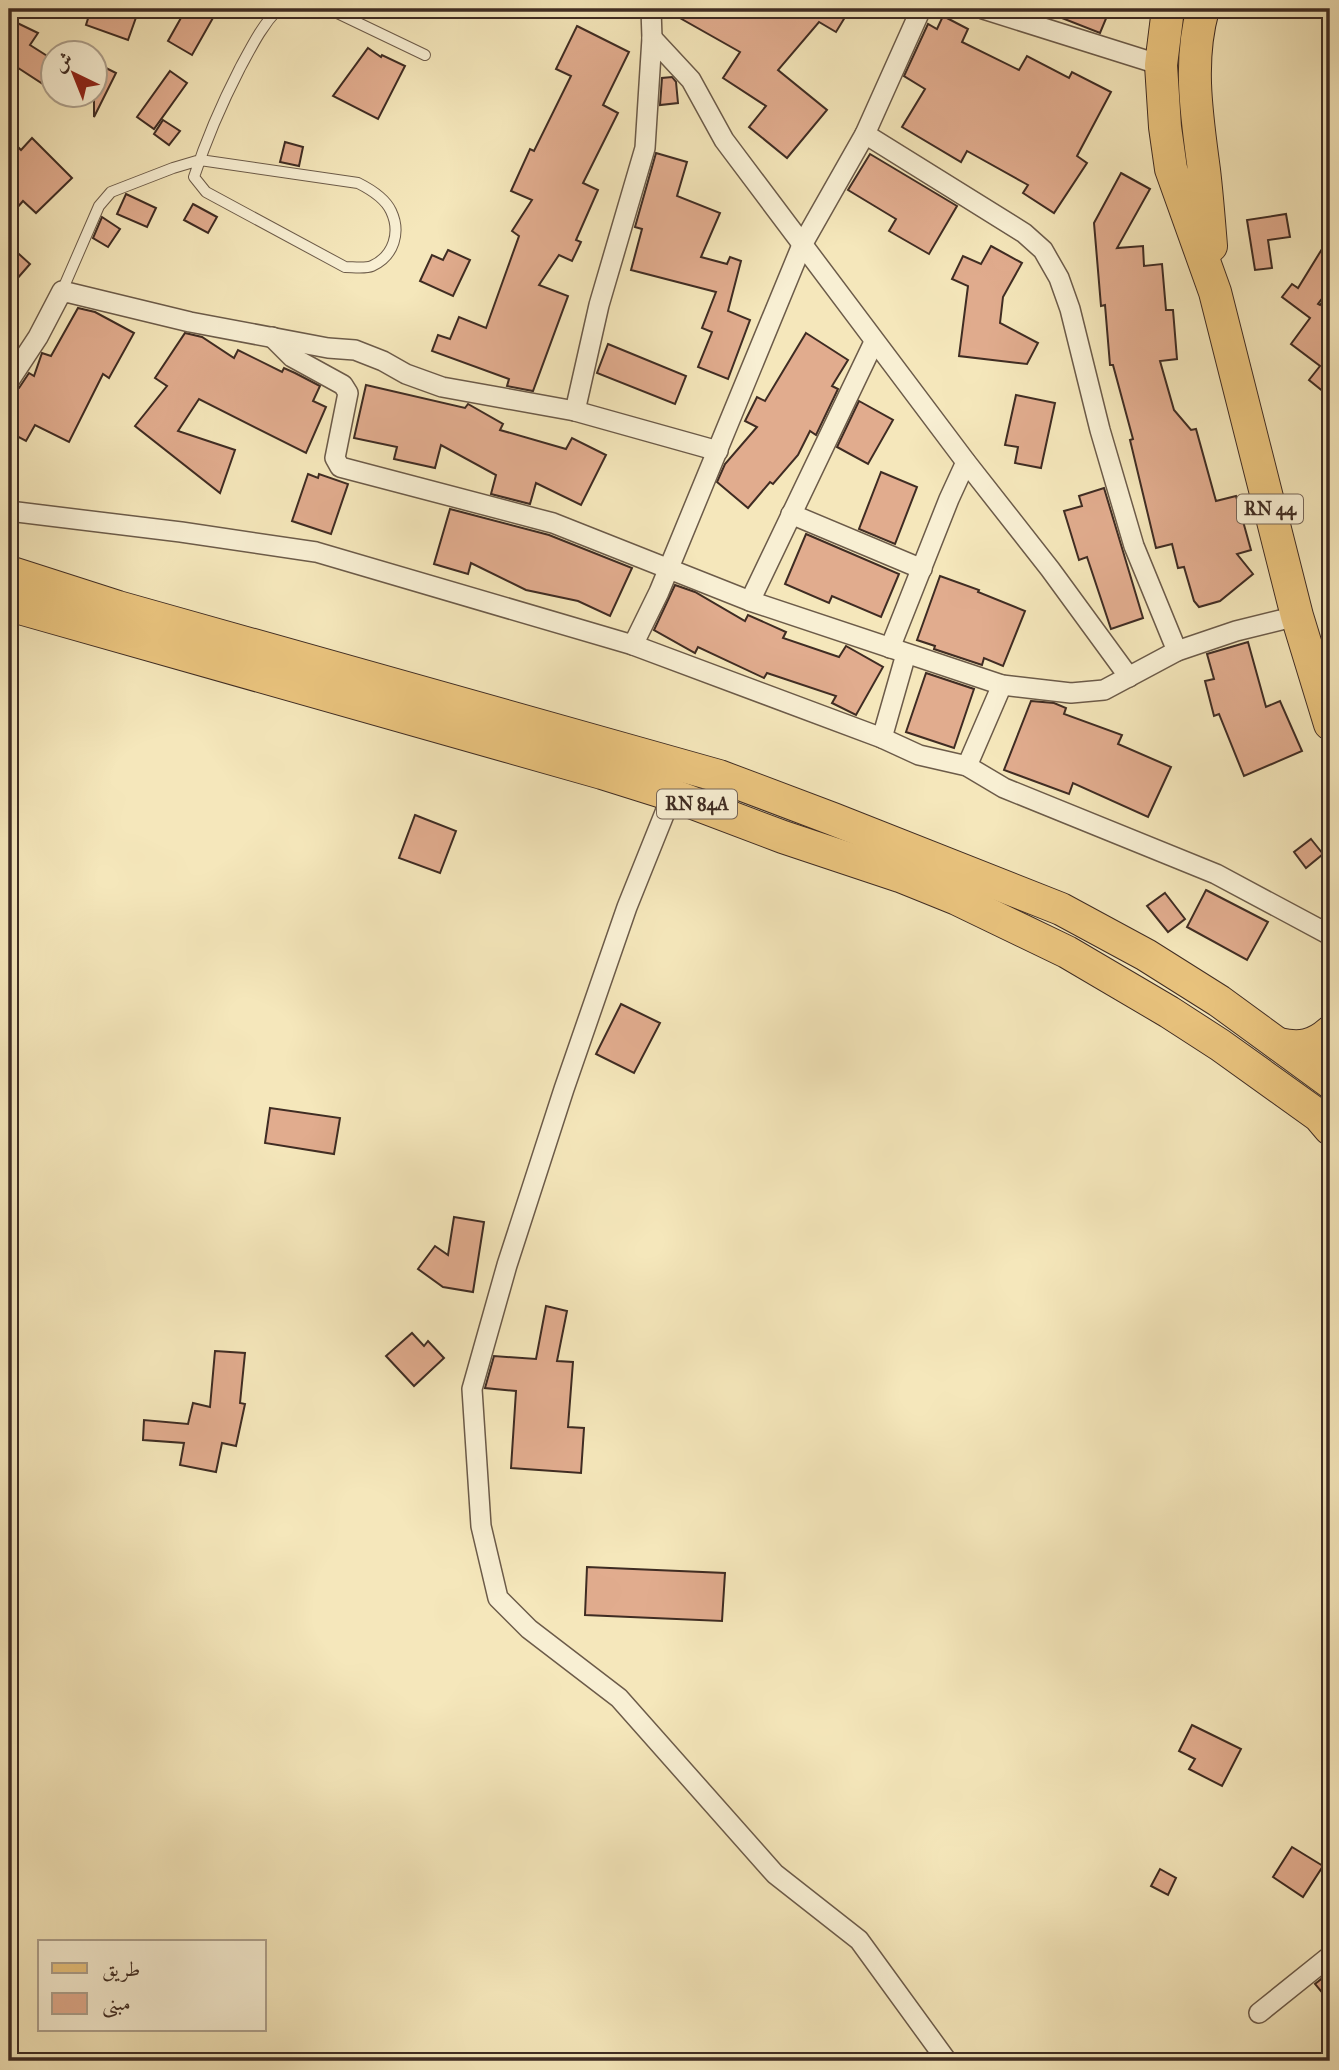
<svg xmlns="http://www.w3.org/2000/svg" width="1339" height="2070" font-family="'IM FELL Great Primer',Amiri,serif">
  <style>
    .building { fill: #e1ac8e; stroke: #3f2c23; stroke-width: 2 }
    .lines { fill: none; stroke-linecap: round; stroke-linejoin: round }
    .lane-casing { stroke: #6c5b49; stroke-width: 12 }
    .street-casing { stroke: #6c5b49; stroke-width: 22 }
    .primary-casing { stroke: #3f2c23; stroke-width: 34 }
    .lane { stroke: #f8efd3; stroke-width: 10 }
    .street { stroke: #f8efd3; stroke-width: 19 }
    .primary { stroke: #eac47e; stroke-width: 32 }
    .labels { text-anchor: middle; dominant-baseline: central; stroke-width: 5; stroke-linejoin: round; paint-order: stroke }
    .shield { fill: #f8efd3; stroke: #766658; stroke-width: 2 }
    .shield-label { font-size: 18px; font-weight: bold; fill: #3f2c23 }
  </style>
  <rect width="100%" height="100%" fill="#f5e7bb"/>
  <filter id="stains"><feTurbulence type="fractalNoise" baseFrequency=".00286" numOctaves="4"/><feColorMatrix values="0 0 0 0 .2 0 0 0 0 .09 0 0 0 0 .02 0 0 0 .5 -.17"/></filter>
  <radialGradient id="worn" r=".72"><stop offset=".6" stop-color="#630" stop-opacity="0"/><stop offset="1" stop-color="#630" stop-opacity=".3"/></radialGradient>
  <g class="building">
    <polygon points="91,9 139,9 128,40 86,25"/>
    <polygon points="186,9 218,9 192,55 168,41"/>
    <polygon points="664,9 850,9 836,32 819,22 778,70 827,110 787,158 749,127 766,106 723,78 740,52"/>
    <polygon points="1039,9 1110,9 1100,33"/>
    <polygon points="943,16 968,29 962,42 1019,70 1027,56 1069,78 1072,72 1111,92 1077,156 1087,163 1054,213 1023,193 1028,185 967,151 961,162 902,127 925,89 904,76 928,24 937,29"/>
    <polygon points="9,19 38,33 30,45 52,59 52,75 46,86 9,62"/>
    <polygon points="577,26 629,52 603,105 618,113 583,183 598,190 576,240 581,242 572,261 559,255 539,285 568,296 533,391 507,386 509,379 432,351 438,335 450,339 459,317 486,328 519,236 512,231 532,200 511,191 530,149 534,151 571,76 556,69"/>
    <polygon points="368,48 381,57 382,55 405,66 378,119 333,96"/>
    <polygon points="94,62 116,73 94,117"/>
    <polygon points="170,71 187,83 154,129 137,117"/>
    <polygon points="672,77 676,82 678,103 660,105 662,78"/>
    <polygon points="163,120 180,131 169,145 154,134"/>
    <polygon points="9,138 21,150 32,138 72,178 36,213 23,201 9,217"/>
    <polygon points="285,142 303,147 299,166 280,162"/>
    <polygon points="656,153 687,162 677,196 720,213 701,257 727,264 730,257 741,261 728,311 750,320 728,379 698,367 712,332 702,328 716,292 631,270 642,229 635,227"/>
    <polygon points="870,154 957,206 929,254 889,231 896,219 848,190"/>
    <polygon points="1121,173 1150,189 1117,248 1143,246 1144,266 1162,264 1166,310 1173,310 1177,359 1160,361 1174,410 1191,430 1196,429 1216,501 1236,496 1251,550 1237,554 1253,574 1220,601 1199,607 1194,601 1184,567 1178,568 1172,544 1156,548 1130,440 1133,439 1113,365 1110,365 1105,305 1101,306 1094,223"/>
    <polygon points="126,194 156,208 147,227 117,214"/>
    <polygon points="193,204 217,217 208,233 184,220"/>
    <polygon points="1286,214 1290,237 1268,240 1272,268 1255,270 1247,220"/>
    <polygon points="102,217 120,229 108,247 93,238"/>
    <polygon points="1330,236 1330,288 1318,304 1320,305 1330,292 1330,397 1309,380 1320,366 1291,344 1310,318 1282,297 1292,284 1298,288"/>
    <polygon points="9,245 30,264 9,288"/>
    <polygon points="991,246 1022,263 1003,297 1000,323 1038,343 1027,364 959,356 968,286 952,279 963,256 981,264"/>
    <polygon points="448,250 470,260 453,296 420,281 432,255 443,260"/>
    <polygon points="78,308 95,312 134,333 109,378 103,374 69,442 35,425 26,441 9,432 9,393 19,388 29,373 34,376 42,353 51,356"/>
    <polygon points="185,333 202,337 234,358 238,350 282,372 284,368 295,373 320,386 313,401 326,407 306,453 199,399 178,431 235,450 220,493 135,426 167,386 155,378"/>
    <polygon points="806,333 848,360 832,386 838,389 816,435 810,431 798,455 773,484 770,482 748,508 717,482 725,464 757,427 745,421 757,397 765,401"/>
    <polygon points="608,344 686,376 675,404 597,373"/>
    <polygon points="366,385 465,408 468,404 503,424 500,430 566,449 572,438 606,455 581,505 536,483 530,504 491,494 496,475 441,445 435,468 394,459 397,447 354,438"/>
    <polygon points="1016,395 1055,403 1041,468 1015,463 1018,447 1005,445"/>
    <polygon points="859,401 893,420 868,464 837,447"/>
    <polygon points="881,472 917,487 895,544 859,529"/>
    <polygon points="308,474 318,478 319,474 348,484 331,534 292,521"/>
    <polygon points="1104,488 1143,618 1111,629 1087,557 1079,560 1064,511 1082,506 1079,496"/>
    <polygon points="450,509 549,535 632,568 610,616 578,601 526,590 471,563 468,574 434,564"/>
    <polygon points="806,534 899,574 881,617 832,596 829,603 785,584"/>
    <polygon points="940,576 979,590 978,592 1025,611 1003,666 984,658 982,665 934,649 935,646 917,640"/>
    <polygon points="675,585 695,592 745,621 748,615 786,632 783,638 839,657 846,646 883,667 856,715 832,703 836,696 767,673 764,678 698,647 695,653 654,630"/>
    <polygon points="1248,642 1266,707 1280,701 1302,751 1244,776 1219,714 1214,716 1205,681 1214,679 1207,654"/>
    <polygon points="926,673 974,689 954,748 906,732"/>
    <polygon points="1031,701 1054,703 1066,708 1064,714 1122,735 1118,744 1171,767 1148,817 1073,783 1069,794 1004,770"/>
    <polygon points="415,815 456,831 440,873 399,858"/>
    <polygon points="1311,839 1323,854 1306,868 1294,852"/>
    <polygon points="1206,890 1268,922 1247,960 1187,927"/>
    <polygon points="1165,893 1185,919 1168,932 1147,906"/>
    <polygon points="621,1004 660,1023 634,1073 596,1054"/>
    <polygon points="270,1108 340,1118 334,1154 265,1143"/>
    <polygon points="454,1217 484,1222 473,1292 443,1287 418,1269 435,1246 448,1255"/>
    <polygon points="546,1306 567,1311 557,1361 573,1362 568,1427 584,1428 581,1473 511,1468 516,1391 485,1388 494,1356 536,1359"/>
    <polygon points="412,1333 424,1346 428,1341 444,1358 414,1386 386,1356"/>
    <polygon points="215,1351 245,1353 240,1403 245,1404 236,1446 222,1443 216,1472 180,1465 184,1443 143,1440 144,1420 188,1424 193,1403 210,1407"/>
    <polygon points="587,1567 725,1573 722,1621 585,1615"/>
    <polygon points="1192,1725 1241,1749 1222,1786 1189,1769 1195,1759 1179,1751"/>
    <polygon points="1292,1847 1323,1866 1303,1897 1273,1877"/>
    <polygon points="1160,1869 1176,1878 1168,1895 1151,1886"/>
    <polygon points="1330,1972 1330,2002 1315,1984"/>
  </g>
  <g class="lines">
    <g class="lane-casing">
      <g id="lane">
        <polyline points="329,9 425,55"/>
        <path d="M62 291 99 206 111 192 173 168 200 160 358 183C370 189 385 198 391 211 401 232 394 256 372 266 365 269 353 267 345 267L206 192 194 177C207 137 221 105 240 68 252 46 261 27 278 9"/>
      </g>
    </g>
    <g class="street-casing">
      <g id="street">
        <polyline points="983,9 1161,65"/>
        <polyline points="652,38 691,80 724,140 736,156 966,462 1050,569 1129,677"/>
        <polyline points="865,134 1024,233 1043,250 1059,278 1070,309 1100,430 1134,546 1177,651"/>
        <polyline points="272,337 292,357 343,385 348,393 335,458 340,467 553,523 750,601 1002,685 1071,693 1104,690 1177,651 1236,631 1297,616"/>
        <polyline points="9,381 38,337 62,291 190,322 328,348 355,350 383,361 406,374 442,387 575,411 718,451"/>
        <polyline points="575,411 599,305 645,148 652,38 651,9"/>
        <polyline points="9,511 181,532 316,552 633,645 882,738 919,755 967,766 1004,788 1216,874 1330,935"/>
        <polyline points="791,514 922,569"/>
        <polyline points="750,601 874,342"/>
        <polyline points="633,645 659,592 802,245 865,134 921,9"/>
        <polyline points="890,648 949,499 966,462"/>
        <polyline points="882,738 906,654"/>
        <polyline points="967,766 1002,685"/>
        <polyline points="672,795 627,907 564,1089 507,1265 472,1389 481,1526 498,1598 529,1629 619,1698 775,1874 859,1940 947,2061"/>
        <polyline points="1259,2013 1330,1956"/>
      </g>
    </g>
    <g class="primary-casing">
      <g id="primary">
        <polyline points="1168,9 1161,65 1165,127 1171,169 1215,292 1297,616 1330,724"/>
        <path d="M1203 9C1188 62 1197 117 1204 170 1207 195 1209 221 1211 246"/>
        <polyline points="9,572 118,607 719,776 833,819 1061,909 1146,955 1219,1001 1330,1082"/>
        <polyline points="9,605 602,773 672,795 783,837 900,876 957,899 1067,952 1169,1012 1220,1045 1319,1116 1330,1129"/>
        <path d="M1279 1044C1300 1049 1314 1046 1330 1032"/>
      </g>
    </g>
    <use href="#lane" class="lane"/>
    <use href="#street" class="street"/>
    <use href="#primary" class="primary"/>
  </g>
  <g class="labels">
    <g class="shield">
      <rect x="1237" y="494.5" width="66" height="29" rx="5"/>
      <rect x="657" y="789.5" width="80" height="29" rx="5"/>
    </g>
    <g class="shield-label">
      <text x="1270" y="509">RN 44</text>
      <text x="697" y="804">RN 84A</text>
    </g>
  </g>
  <rect width="1339" height="2070" fill="none" stroke="#f5e7bb" stroke-width="35"/>
  <rect x="10" y="10" width="1318" height="2049" fill="none" stroke="#3f2c23" stroke-width="3.5"/>
  <rect x="18" y="18" width="1304" height="2035" fill="none" stroke="#3f2c23" stroke-width="2"/>
  <rect x="38" y="1940" width="228" height="91" fill="#f8efd3" stroke="#aea18d" stroke-width="2"/>
  <rect x="52" y="1963" width="35" height="10" fill="#eac47e" stroke="#aea18d" stroke-width="2"/>
  <text x="102" y="1976" font-size="21" fill="#3f2c23">طريق</text>
  <rect x="52" y="1993" width="35" height="21" fill="#e1ac8e" stroke="#aea18d" stroke-width="2"/>
  <text x="102" y="2010" font-size="21" fill="#3f2c23">مبنى</text>
  <g transform="translate(74 74) rotate(317)"><circle r="33" fill="#f8efd3" stroke="#aea18d" stroke-width="2"/>
  <path d="M0-5L12 26L0 18L-12 26Z" fill="#8f2418"/>
  <text y="-10" font-size="19" font-weight="bold" text-anchor="middle" fill="#3f2c23">ش</text>
  </g>
  <rect width="100%" height="100%" filter="url(#stains)"/>
  <rect width="100%" height="100%" fill="url(#worn)"/>
</svg>
